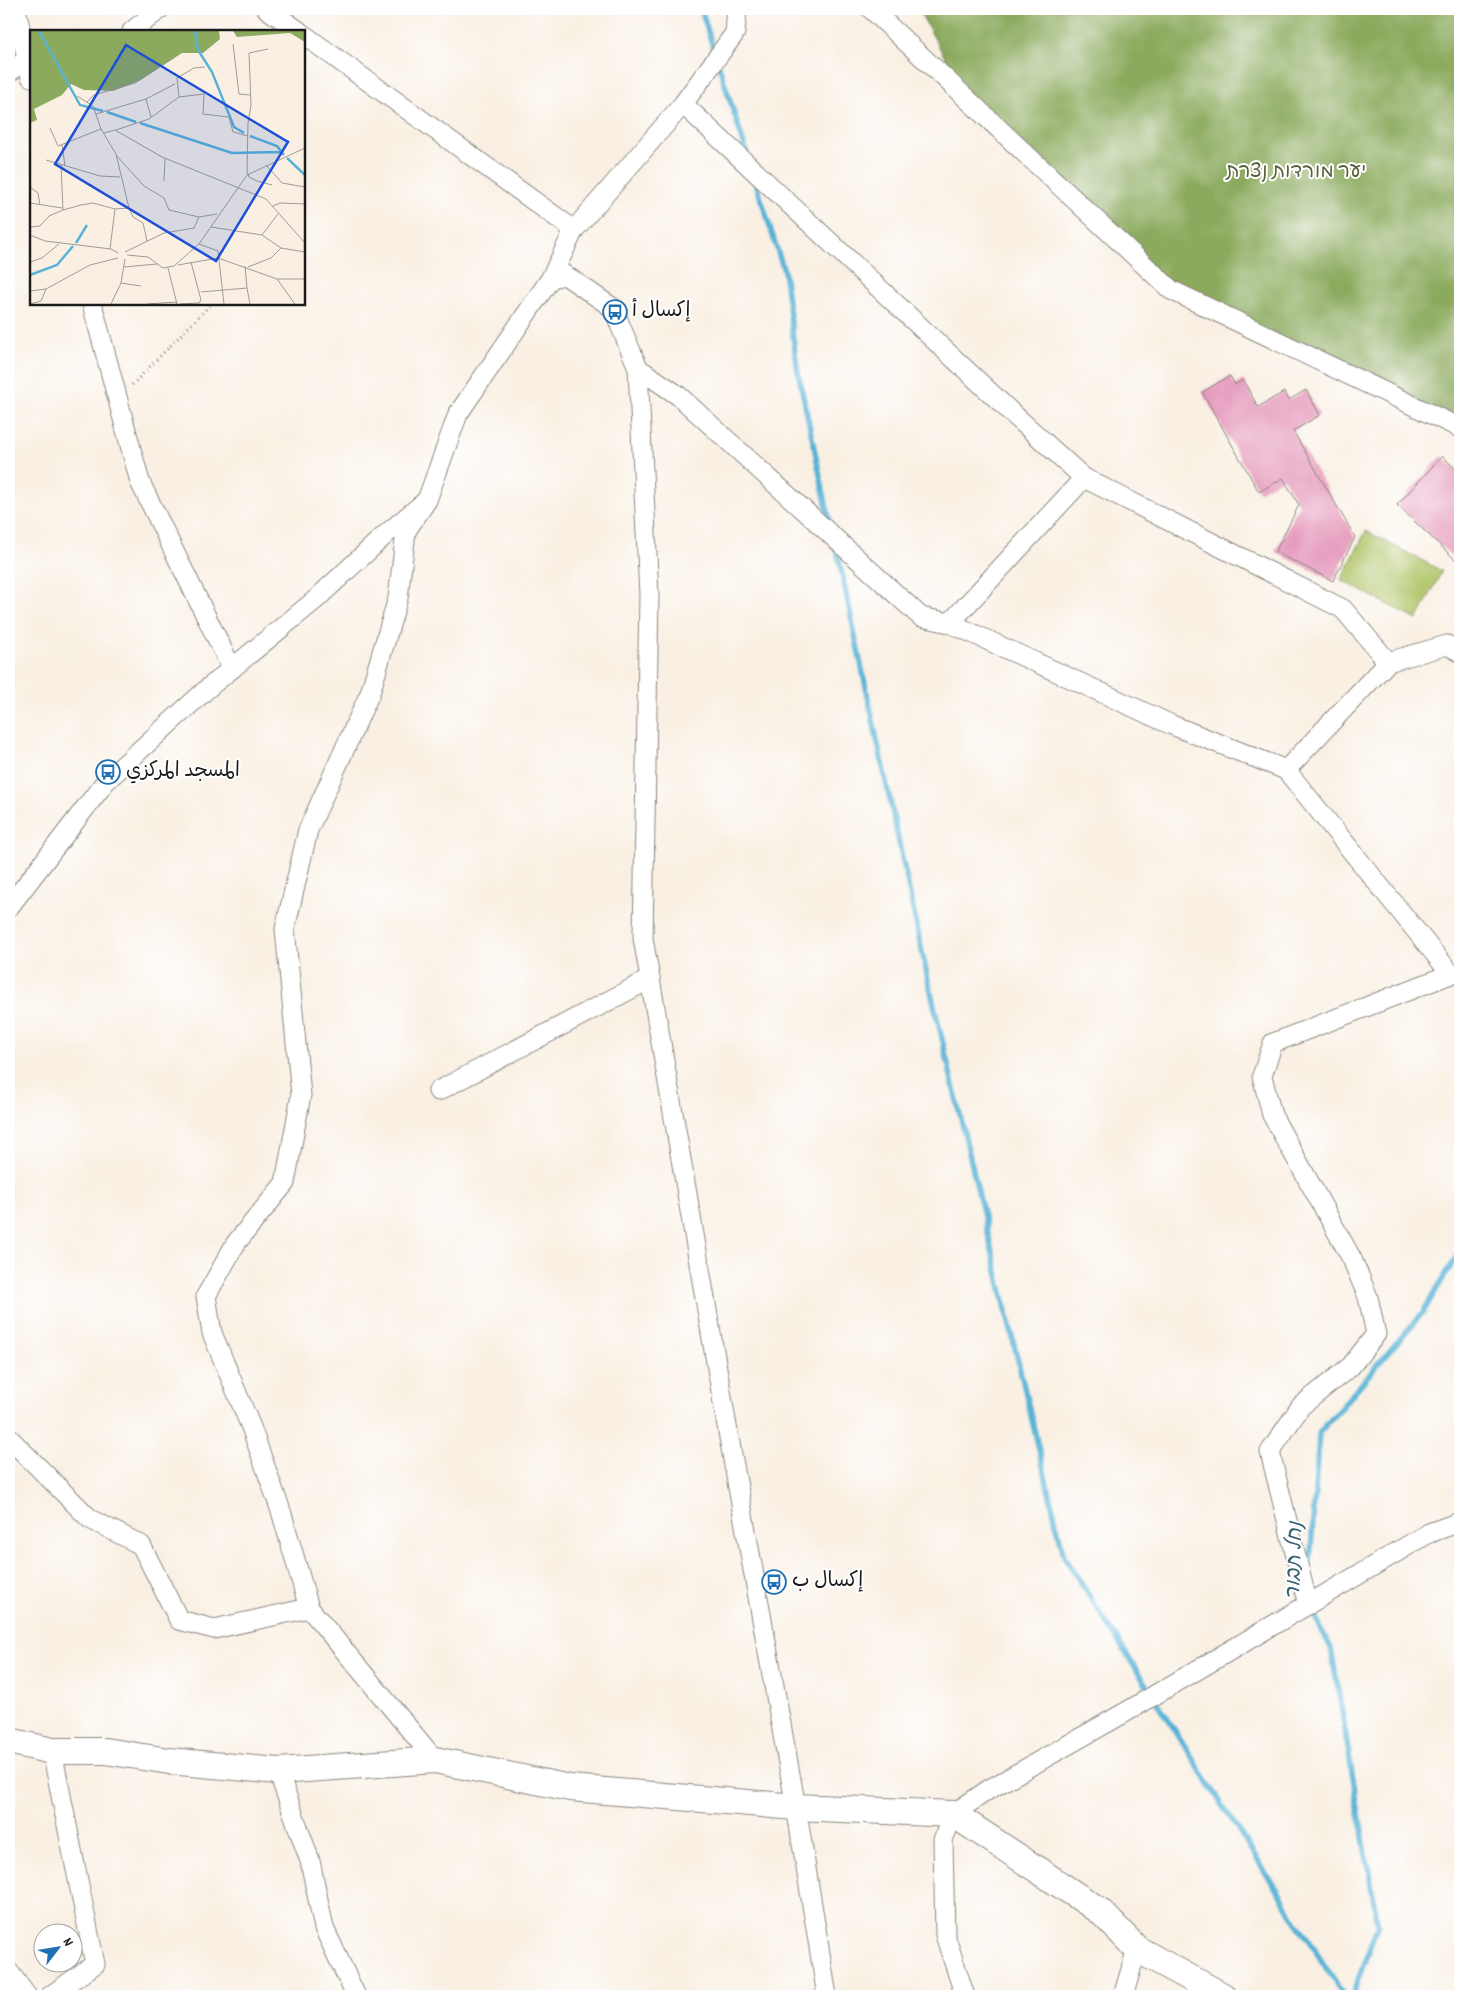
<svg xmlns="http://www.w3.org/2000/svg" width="1469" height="2005" font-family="Dekko,'Playpen Sans Arabic','Playpen Sans Hebrew',sans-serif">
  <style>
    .green { fill: #b1c569; stroke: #667042 }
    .forest { fill: #8caa5d; stroke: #54633c }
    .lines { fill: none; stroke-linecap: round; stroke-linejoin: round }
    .stream { stroke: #59b3d6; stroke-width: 5.5 }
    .building { fill: #e59abb }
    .street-casing { stroke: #8a8680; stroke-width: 21 }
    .secondary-casing { stroke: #8a8680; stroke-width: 28 }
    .path { stroke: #8a8680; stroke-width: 3; stroke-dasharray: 1 4; stroke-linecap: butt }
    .street { stroke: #fff; stroke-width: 19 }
    .secondary { stroke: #fff; stroke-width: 26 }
    .labels { text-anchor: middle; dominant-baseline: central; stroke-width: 4; stroke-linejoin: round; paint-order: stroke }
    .park-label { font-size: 20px; fill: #58603b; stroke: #fff }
    .poi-label { font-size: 20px; fill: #1c1c1c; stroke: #fff; text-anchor: start }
    .water-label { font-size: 21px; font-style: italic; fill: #376070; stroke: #fff }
    .inset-river { fill: none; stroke: #59b3d6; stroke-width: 2.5 }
    .inset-road { fill: none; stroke: #a19b93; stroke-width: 1 }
    .view { fill: #1d4ed8; fill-opacity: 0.15; stroke: #1d4ed8; stroke-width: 2.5 }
    .inset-edge { fill: none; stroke: #1c1c1c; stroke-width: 2.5 }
  </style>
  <rect width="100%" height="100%" fill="#fff"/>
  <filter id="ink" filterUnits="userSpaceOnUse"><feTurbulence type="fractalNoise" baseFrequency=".02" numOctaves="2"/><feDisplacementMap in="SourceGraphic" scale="10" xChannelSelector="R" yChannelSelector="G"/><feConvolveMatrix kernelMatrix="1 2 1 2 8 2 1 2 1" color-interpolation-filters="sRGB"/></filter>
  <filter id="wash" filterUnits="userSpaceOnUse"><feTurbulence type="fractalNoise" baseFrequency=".0096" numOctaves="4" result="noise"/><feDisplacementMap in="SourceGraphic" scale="20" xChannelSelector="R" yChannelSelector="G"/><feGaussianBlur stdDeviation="1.12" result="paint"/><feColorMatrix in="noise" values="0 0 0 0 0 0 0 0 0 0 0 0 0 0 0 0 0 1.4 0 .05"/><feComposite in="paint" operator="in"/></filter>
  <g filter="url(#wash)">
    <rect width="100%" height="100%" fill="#f9f0e3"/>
    <polygon class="green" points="1366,531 1442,571 1417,620 1341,580"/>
    <polygon class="forest" points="918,9 1460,9 1460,428 1213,316 1114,238 985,130"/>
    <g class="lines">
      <g class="stream">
        <polyline points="701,9 715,54"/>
        <polyline points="718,63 748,157"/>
        <polyline points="755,180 784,271 797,367 831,527"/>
        <polyline points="836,546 927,975 1064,1556 1344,1996"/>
        <polyline points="1309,1580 1319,1433 1423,1312 1460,1251"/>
        <polyline points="1309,1606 1331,1648 1378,1925 1352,1996"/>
      </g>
    </g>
    <g id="blocks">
      <g class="building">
        <polygon points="1230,376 1235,385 1243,380 1258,407 1284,392 1289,400 1306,390 1320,415 1293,431 1355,537 1333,581 1275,552 1299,505 1283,478 1259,492 1202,392"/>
        <polygon points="1442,456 1460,473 1460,564 1397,505"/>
      </g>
    </g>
  </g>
  <g filter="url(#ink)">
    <use href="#blocks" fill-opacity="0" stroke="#8a8680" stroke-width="1"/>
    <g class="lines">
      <g class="street-casing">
        <g id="street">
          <polyline points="16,9 31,77"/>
          <polyline points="267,9 299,31"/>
          <polyline points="871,9 1171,290 1460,428"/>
          <polyline points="132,31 160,9"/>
          <polyline points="304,35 574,230"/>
          <polyline points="9,72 27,60"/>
          <polyline points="683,104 1013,414 1084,478 1343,609 1388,662"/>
          <polyline points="551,278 565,275 613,308 638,368 649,595 643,938 728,1432 796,1807 827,1996"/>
          <polyline points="92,304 140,482 232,669"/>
          <polyline points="638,368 679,396 921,617 950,623 1172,725 1286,770 1451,974 1273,1043 1262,1076 1272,1115 1352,1259 1368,1297 1376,1334 1351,1366 1301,1406 1270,1452 1308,1605"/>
          <polyline points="950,623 1084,478"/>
          <polyline points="1286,770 1388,662 1447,645 1460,652"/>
          <polyline points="9,907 106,781 207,689 314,601 385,535 427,500 458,414 551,278 574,230 683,104 735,33 737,9"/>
          <polyline points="438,1091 650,979"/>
          <polyline points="9,1438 90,1519 141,1545 179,1620 214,1629 309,1608 435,1760"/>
          <polyline points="309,1608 281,1511 251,1427 212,1333 206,1296 236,1243 285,1183 301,1095 285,929 308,830 370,693 398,598 406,531 427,500"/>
          <polyline points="278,1771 310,1861 324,1928 356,1996"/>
          <polyline points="9,1972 27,1996"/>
          <polyline points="50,1996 95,1964 52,1751"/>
          <polyline points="965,1996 945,1935 943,1840 953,1814 988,1790 1126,1712 1429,1533 1460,1522"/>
          <polyline points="1123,1996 1137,1949"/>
        </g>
      </g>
      <g class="secondary-casing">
        <polyline id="secondary" points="9,1741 52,1751 105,1751 169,1761 278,1771 435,1760 570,1788 796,1807 953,1814 1100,1911 1137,1949 1223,1996"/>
      </g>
      <polyline class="path" points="132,385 211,304"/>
      <use href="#street" class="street"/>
      <use href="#secondary" class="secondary"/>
    </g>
  </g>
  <defs>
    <g id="bus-ring" transform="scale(1.25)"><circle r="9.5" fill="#fff" stroke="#1f6fb2" stroke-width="1.5"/><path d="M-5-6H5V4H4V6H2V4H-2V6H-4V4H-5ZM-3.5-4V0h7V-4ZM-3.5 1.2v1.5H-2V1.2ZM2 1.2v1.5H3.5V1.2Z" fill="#1f6fb2"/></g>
  </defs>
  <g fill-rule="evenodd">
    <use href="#bus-ring" x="615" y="312"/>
    <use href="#bus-ring" x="108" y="772"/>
    <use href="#bus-ring" x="774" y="1582"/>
  </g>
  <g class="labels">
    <g class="park-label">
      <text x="1296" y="173">יער מורדות נצרת</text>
    </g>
    <g class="poi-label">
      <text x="632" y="312">إكسال أ</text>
      <text x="126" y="772">المسجد المركزي</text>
      <text x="792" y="1582">إكسال ب</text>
    </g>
    <g class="water-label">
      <text transform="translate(1296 1561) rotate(-88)">נחל תבור</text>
    </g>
  </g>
  <g transform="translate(30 30)">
    <rect width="275" height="275" fill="#f9f0e3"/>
    <path d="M0 1H189L190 9 173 23H152L109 51 83 61 54 60 41 54 32 65 4 79 7 90 0 93ZM203 1H275V12L260 3 207 7Z" fill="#8caa5d"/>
    <path class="inset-river" d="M9 1 50 75 73 81M165 1 168 20 182 42 204 97 214 103M77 82 106 92M110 93 202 123 252 122M220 106 247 116 254 125M257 128 275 145M46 213 57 195M0 245 27 235 43 216"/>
    <path class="inset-road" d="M203 14 209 64 220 65M238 19 219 23 221 75 218 93 217 141 219 147 227 151 242 155M47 66 63 76 71 99 86 124 99 178 103 187 113 193 117 211M149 67 147 48 164 38 175 37M116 69 121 87M57 72 64 65 105 53 145 27M66 84 116 69 145 54M20 98 28 116 71 99M86 100 119 89 149 67 174 64 173 84 199 87 203 102 218 106M74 103 85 100 132 127 236 169 275 213M32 115 35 136M86 125 114 156 134 168 139 180 169 187M16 130 70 146 90 147M31 134 33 180M237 136 252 153 275 157M134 151 135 129M0 157 8 163 10 175M0 173 32 178M243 176 250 173 275 174M0 197 10 196 19 186 33 180 51 175 63 173 85 179 99 178M181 197 232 205 248 184M0 205 15 211 81 219 88 223M232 205 251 218M169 214 188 221 194 274M80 219 85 179M95 222 134 203 164 198 169 187 187 184M97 225 118 227 133 238 144 236 169 214 217 145 275 118M0 232 12 228 29 214M148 235 188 228 247 249H275M215 236 217 258M94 237 127 234M218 237 241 228 251 218 275 222M138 238 147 274M247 249 265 274M91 253 111 256M0 261 16 259 60 235 88 228M171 262 217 258 220 274M0 274 11 271 16 259M81 274 91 253 95 229M117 274 147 272M150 274 169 273 171 270 161 232"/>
    <path class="view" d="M96 15 258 112 186 231 25 134Z"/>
    <rect width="275" height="275" class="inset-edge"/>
  </g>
  <rect width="1469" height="2005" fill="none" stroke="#fff" stroke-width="30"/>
  <g transform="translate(58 1948) rotate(59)"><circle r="24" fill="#ffffff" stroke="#a4a4a4"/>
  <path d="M0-4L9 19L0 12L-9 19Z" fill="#1f6fb2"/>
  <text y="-8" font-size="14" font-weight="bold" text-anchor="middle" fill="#1c1c1c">N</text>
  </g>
</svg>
